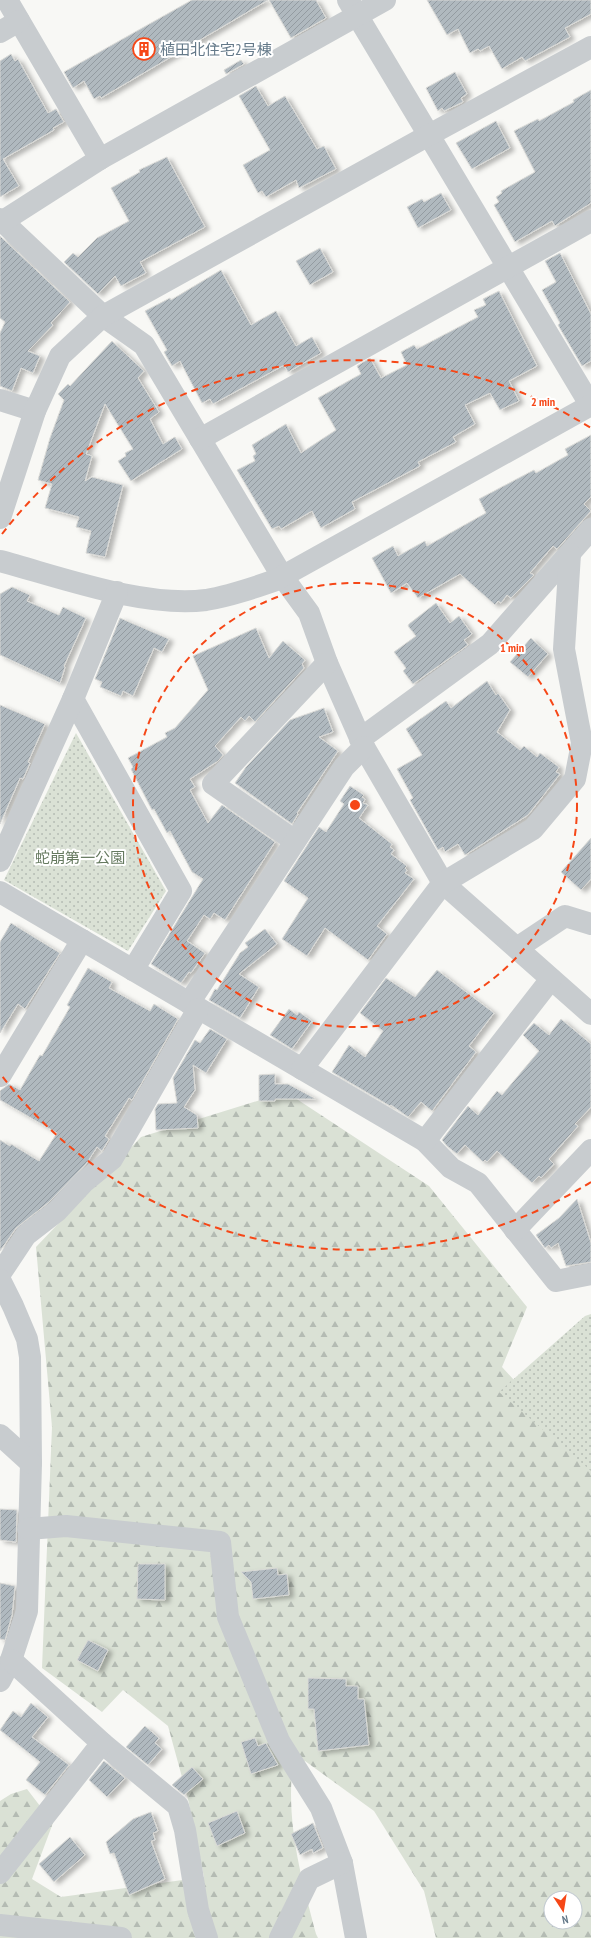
<svg xmlns="http://www.w3.org/2000/svg" width="591" height="1938" font-family="'PT Sans Narrow','Noto Sans JP',sans-serif">
  <style>
    .forest { fill: url(#forest-firs); fill-rule: evenodd }
    .park { fill: url(#park-dots) }
    .building { fill: url(#building-hatch); stroke: #dadad7; filter: url(#shadow) }
    .lines { fill: none; stroke-linecap: round; stroke-linejoin: round }
    .minor { stroke: #c8cccf; stroke-width: 22 }
    .ring { fill: none; stroke: #f64717; stroke-width: 2; stroke-dasharray: 7 5 }
    .labels { text-anchor: middle; dominant-baseline: central; stroke-width: 4; stroke-linejoin: round; paint-order: stroke }
    .poi-label { font-size: 15px; fill: #647989; stroke: #fff; text-anchor: start }
    .park-label { font-size: 15px; fill: #667a60; stroke: #fff }
    .centre { fill: #f64717; stroke: #fff; stroke-width: 2 }
    .ring-label { font-size: 12px; text-anchor: middle; font-weight: bold; fill: #f64717; stroke: #fff; stroke-width: 4; stroke-linejoin: round; paint-order: stroke }
  </style>
  <defs>
    <pattern id="forest-firs" width="22" height="20" patternUnits="userSpaceOnUse"><rect width="22" height="20" fill="#dae1d5"/><path d="M5 1l3.5 6h-7zM16 11l3.5 6h-7z" fill="#b4bbb3"/></pattern>
    <pattern id="park-dots" width="8" height="8" patternUnits="userSpaceOnUse"><rect width="8" height="8" fill="#dae1d5"/><path d="M2 2h.1M6 6h.1" fill="none" stroke="#b4bbb3" stroke-width="1.8" stroke-linecap="round"/></pattern>
    <pattern id="building-hatch" width="6" height="6" patternUnits="userSpaceOnUse"><rect width="6" height="6" fill="#b0b9bf"/><path d="M-1 1l2-2M0 6l6-6M5 7l2-2" fill="none" stroke="#939ba1"/></pattern>
    <filter id="shadow"><feDropShadow dx="4.5" dy="2.5" stdDeviation="2" flood-color="#0004"/></filter>
  </defs>
  <rect width="100%" height="100%" fill="#f8f8f5"/>
  <path class="forest" d="M286 1092 429 1186 527 1307 502 1367 591 1464V1938H436L424 1891 374 1811 305 1761 292 1771C287 1828 302 1880 316 1934L318 1938H0V1801L11 1794 27 1789 53 1823 32 1879 61 1897 204 1877 188 1799 168 1726 123 1690 102 1712 42 1668 52 1427 36 1247 141 1137ZM551 1898H575V1922H551Z"/>
  <g class="park">
    <polygon points="76,733 166,891 128,951 4,880"/>
    <polygon points="591,1314 591,1471 499,1392 585,1316"/>
  </g>
  <g class="building">
    <polygon points="192,0 268,0 101,98 100,96 94,99 84,81 73,88 64,72"/>
    <polygon points="269,0 316,0 326,18 291,38"/>
    <polygon points="427,0 591,0 591,14 565,28 570,37 525,61 522,57 502,69 489,46 480,51 478,49 470,53 458,29 447,35"/>
    <polygon points="11,54 15,61 18,59 48,113 56,109 64,122 53,128 54,130 3,159 19,186 0,197 0,61"/>
    <polygon points="241,60 244,64 226,74 224,70"/>
    <polygon points="455,72 467,94 461,98 463,102 444,111 442,108 438,111 426,88"/>
    <polygon points="256,86 268,106 285,96 317,149 324,146 336,169 299,188 296,180 266,197 262,191 258,193 243,165 270,150 239,96"/>
    <polygon points="591,90 591,203 555,226 552,221 515,242 494,205 499,202 496,197 502,193 501,191 535,172 514,131 538,119 539,121 574,102 573,100"/>
    <polygon points="496,121 510,148 472,169 456,143"/>
    <polygon points="167,157 205,227 140,262 146,273 121,286 115,276 98,294 64,262 73,253 78,257 97,238 129,221 111,188 140,172 139,170"/>
    <polygon points="441,193 451,210 418,228 407,207 422,199 424,202"/>
    <polygon points="0,236 70,302 51,323 53,325 28,351 40,356 33,373 21,368 12,391 0,386 0,333 5,322 0,318"/>
    <polygon points="320,248 333,272 310,285 296,261"/>
    <polygon points="560,253 591,314 591,361 582,366 558,325 560,323 542,290 556,282 545,261"/>
    <polygon points="221,270 251,325 276,311 296,346 312,337 321,353 288,372 284,365 213,404 210,399 202,403 180,361 172,366 164,352 167,350 145,311 170,298 171,300"/>
    <polygon points="499,291 537,366 509,381 519,401 500,410 490,393 465,405 475,424 453,437 456,442 418,462 420,466 352,502 355,509 321,528 312,511 281,529 279,526 272,529 237,470 255,461 253,456 256,454 252,445 286,424 301,453 336,430 318,398 361,374 357,366 370,358 381,378 407,365 401,352 414,345 417,349 478,317 474,310 486,305 483,299"/>
    <polygon points="112,341 144,371 138,378 159,412 150,419 163,444 175,437 182,449 131,481 118,461 126,456 125,453 133,449 105,404 86,454 92,456 85,481 92,477 123,485 105,557 86,553 91,531 76,527 79,517 45,508 52,484 38,480 50,438 64,400 58,394 68,384 70,386"/>
    <polygon points="591,435 591,497 584,504 591,511 557,549 553,546 530,573 534,575 511,598 507,595 501,603 498,601 495,605 460,574 418,598 407,583 391,593 372,558 393,546 398,556 425,541 427,546 486,513 479,499 534,470 536,473 568,455 565,449"/>
    <polygon points="12,587 30,595 27,601 59,615 63,607 86,618 64,666 65,667 60,683 0,655 0,594"/>
    <polygon points="436,603 450,623 459,616 472,634 464,640 468,645 413,684 403,671 406,668 394,652 416,636 408,626 409,624"/>
    <polygon points="120,618 169,639 162,652 154,648 133,696 123,691 121,696 100,687 102,682 95,679"/>
    <polygon points="256,628 269,658 283,641 305,660 302,664 304,668 255,722 249,716 245,721 241,717 215,746 223,755 218,761 190,779 195,787 190,790 208,823 222,805 275,842 225,920 214,913 210,919 204,915 187,941 205,953 191,973 189,972 181,983 151,964 203,879 192,872 170,831 167,833 154,809 152,810 131,769 133,767 128,758 167,737 165,733 175,728 208,690 193,656"/>
    <polygon points="531,638 548,654 528,677 510,662"/>
    <polygon points="487,681 496,695 498,693 510,710 497,732 520,750 524,746 537,757 540,753 559,767 556,772 560,774 528,815 465,855 458,844 445,852 443,847 438,850 410,800 413,798 397,769 422,755 406,729 446,701 451,708"/>
    <polygon points="0,705 45,724 28,762 30,763 23,779 20,778 0,824"/>
    <polygon points="324,708 333,732 319,737 338,751 297,813 298,814 292,824 235,783 246,767 290,720"/>
    <polygon points="350,786 364,795 362,797 365,799 363,803 368,805 359,818 392,844 390,847 394,850 391,854 407,866 405,868 407,870 405,873 414,879 377,926 387,934 368,960 325,928 307,956 282,939 308,898 284,881 319,827 326,832 344,804 340,801"/>
    <polygon points="591,838 591,879 581,890 561,872"/>
    <polygon points="11,923 60,953 25,1009 18,1004 0,1033 0,942"/>
    <polygon points="265,929 277,944 239,974 259,987 240,1018 209,1000 215,989 217,990 240,953 248,947 245,943"/>
    <polygon points="88,968 112,982 109,988 150,1011 154,1004 178,1019 132,1100 129,1098 105,1136 109,1139 102,1151 97,1147 86,1164 49,1202 16,1228 0,1251 0,1140 10,1146 11,1144 39,1161 57,1133 0,1100 0,1091 9,1084 20,1090 40,1055 42,1056 70,1007 67,1005"/>
    <polygon points="437,970 494,1013 469,1046 476,1052 432,1111 421,1102 408,1117 391,1105 390,1106 332,1072 349,1045 365,1057 383,1031 360,1013 386,978 415,997"/>
    <polygon points="289,1009 297,1015 299,1012 312,1021 292,1049 270,1035"/>
    <polygon points="561,1019 591,1044 591,1107 575,1124 578,1126 549,1159 554,1164 541,1178 539,1176 532,1183 497,1151 487,1162 485,1160 483,1162 465,1145 457,1154 447,1146 442,1140 468,1106 478,1115 497,1091 502,1095 539,1051 523,1035 534,1023 549,1035"/>
    <polygon points="210,1029 227,1039 206,1073 193,1065 195,1090 184,1107 197,1115 198,1128 156,1130 155,1109 158,1104 177,1103 173,1078 195,1040 200,1043"/>
    <polygon points="275,1074 275,1084 288,1084 316,1099 275,1099 275,1101 259,1101 259,1075"/>
    <polygon points="577,1199 591,1243 591,1262 566,1266 558,1243 551,1248 549,1245 545,1248 536,1235 559,1218"/>
    <polygon points="0,1509 17,1510 16,1542 0,1540"/>
    <polygon points="138,1564 165,1564 165,1600 137,1599"/>
    <polygon points="277,1568 278,1575 287,1574 289,1595 253,1599 251,1582 241,1572"/>
    <polygon points="0,1583 15,1586 12,1615 5,1640 0,1639"/>
    <polygon points="88,1640 108,1650 98,1671 77,1660"/>
    <polygon points="308,1678 346,1679 346,1686 358,1686 358,1699 364,1699 369,1745 318,1751 314,1709 308,1709"/>
    <polygon points="31,1703 48,1717 32,1737 69,1765 45,1795 26,1780 40,1762 0,1730 13,1711 21,1717"/>
    <polygon points="145,1726 159,1738 155,1743 162,1749 148,1765 126,1747"/>
    <polygon points="255,1738 258,1746 266,1743 278,1765 251,1774 241,1742"/>
    <polygon points="104,1761 125,1778 107,1797 89,1780"/>
    <polygon points="192,1767 203,1779 184,1795 172,1785"/>
    <polygon points="237,1811 245,1833 217,1846 208,1823"/>
    <polygon points="151,1812 158,1831 153,1833 155,1840 151,1841 165,1879 129,1895 114,1853 110,1854 106,1842 133,1819"/>
    <polygon points="313,1823 323,1848 313,1853 312,1849 300,1855 291,1834"/>
    <polygon points="70,1837 85,1855 54,1882 39,1864"/>
  </g>
  <g class="lines">
    <g class="minor">
      <polyline points="7,0 100,159"/>
      <polyline points="348,0 591,406"/>
      <polyline points="0,32 19,21"/>
      <polyline points="0,219 103,316 144,345 282,576 309,613 327,663 364,747 443,883 591,1014"/>
      <polyline points="0,223 100,159 385,0"/>
      <polyline points="0,400 35,411"/>
      <polyline points="200,439 591,221"/>
      <polyline points="0,518 35,411 60,356 103,316 429,135 591,47"/>
      <path d="M0 561C60 577 144 608 206 600 230 596 253 588 276 580L591 405"/>
      <polyline points="73,699 181,891 133,970"/>
      <polyline points="360,739 490,644 591,529"/>
      <polyline points="295,841 213,784 327,663"/>
      <polyline points="0,861 73,699 117,592"/>
      <polyline points="0,892 425,1141 451,1168 478,1183 556,1281 591,1274"/>
      <polyline points="517,948 565,916 591,924"/>
      <polyline points="189,1003 344,767 364,747"/>
      <polyline points="302,1069 443,883 533,829 575,779 582,743 564,649 570,554"/>
      <polyline points="0,1076 82,940"/>
      <polyline points="425,1141 551,979"/>
      <polyline points="515,1230 591,1150"/>
      <polyline points="0,1274 26,1235 57,1211 84,1182 112,1159 198,1009"/>
      <polyline points="0,1280 13,1306 27,1339 30,1357 31,1463 27,1611 11,1660 0,1681"/>
      <polyline points="0,1435 31,1463"/>
      <polyline points="28,1529 66,1526 220,1542 228,1617 279,1741 321,1808 342,1863 356,1938"/>
      <polyline points="11,1660 102,1743 178,1806 185,1830 198,1910 207,1938"/>
      <polyline points="0,1873 102,1743"/>
      <polyline points="0,1925 121,1938"/>
      <polyline points="280,1938 309,1879 342,1863"/>
    </g>
  </g>
  <g class="ring">
    <circle cx="355" cy="805" r="222"/>
    <path d="M591 1182A445 445 0 0 1 2 1076M2 534A445 445 0 0 1 591 428"/>
  </g>
  <defs>
    <g id="building-ring" transform="scale(1.15)"><circle r="9.5" fill="#fff" stroke="#f64717" stroke-width="1.5"/><path d="M-4-6H4V6H1V3H-1V6H-4ZM-2.5-4.3h1.7v1.8h-1.7ZM.8-4.3h1.7v1.8H.8ZM-2.5-1h1.7V.8h-1.7ZM.8-1h1.7V.8H.8Z" fill="#f64717"/></g>
  </defs>
  <g fill-rule="evenodd">
    <use href="#building-ring" x="144" y="49"/>
  </g>
  <g class="labels">
    <g class="poi-label">
      <text x="160" y="49">植田北住宅2号棟</text>
    </g>
    <g class="park-label">
      <text x="80" y="857">蛇崩第一公園</text>
    </g>
  </g>
  <circle cx="355" cy="805" r="6" class="centre"/>
  <g class="ring-label">
    <text x="543" y="406">2 min</text>
    <text x="512" y="652">1 min</text>
  </g>
  <g transform="translate(563 1910) rotate(168)"><circle r="19" fill="#ffffff" stroke="#c1c9d0"/>
  <path d="M0-3L7 15L0 10L-7 15Z" fill="#f64717"/>
  <text y="-6" font-size="11" font-weight="bold" text-anchor="middle" fill="#647989">N</text>
  </g>
</svg>
